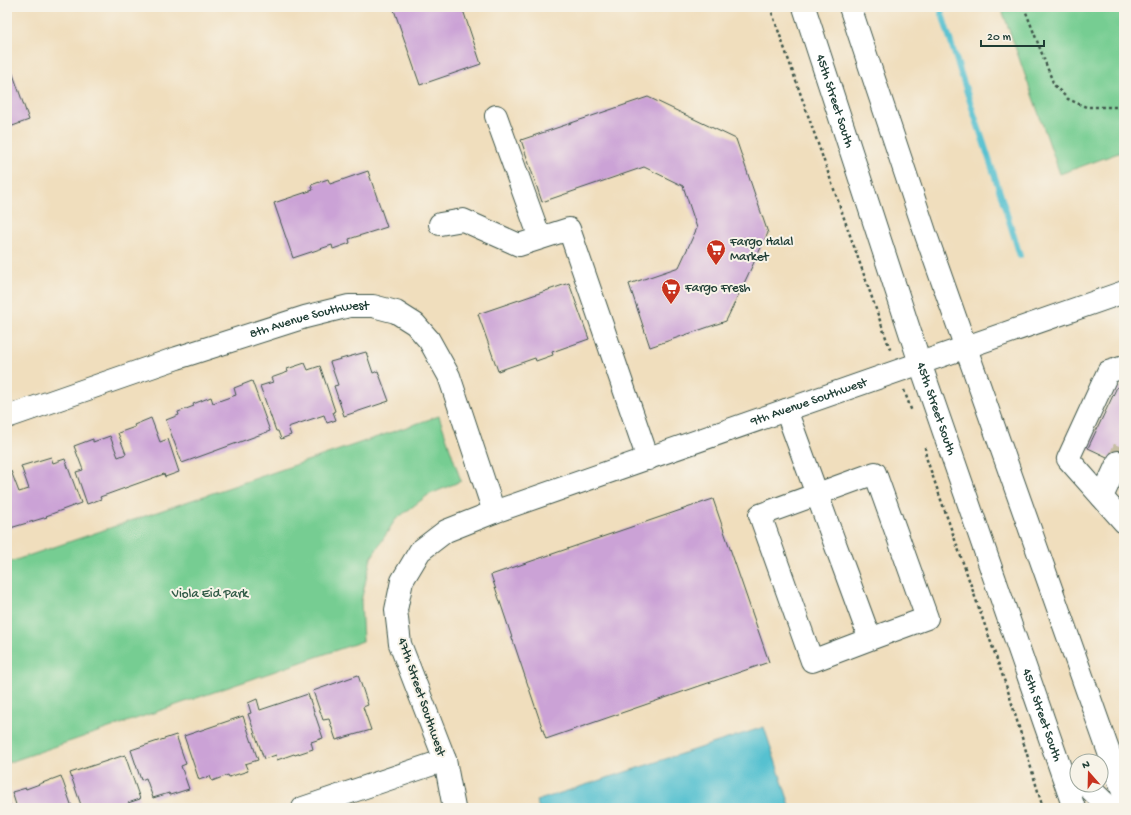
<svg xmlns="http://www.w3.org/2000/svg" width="1131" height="815" font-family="'Gochi Hand',sans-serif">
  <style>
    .green { fill: #76cd92; stroke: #4a8563 }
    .water { fill: #56c1d0; stroke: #3a7f82 }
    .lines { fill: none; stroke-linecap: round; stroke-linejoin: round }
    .stream { stroke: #56c1d0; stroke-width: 6 }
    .building { fill: #cba2d6 }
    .minor-tunnel { stroke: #c6bea2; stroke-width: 22; stroke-dasharray: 22 11; stroke-linecap: butt }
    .minor-casing { stroke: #3e5549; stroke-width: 24 }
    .major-casing { stroke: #3e5549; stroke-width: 24 }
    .path { stroke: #3e5549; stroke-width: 2.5; stroke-dasharray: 3 3; stroke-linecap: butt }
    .minor { stroke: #fff; stroke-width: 22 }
    .major { stroke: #fff; stroke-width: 22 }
    .labels { text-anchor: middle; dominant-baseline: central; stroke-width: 4; stroke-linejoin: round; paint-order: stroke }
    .street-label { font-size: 13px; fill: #1f3d34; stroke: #f7f3e8 }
    .poi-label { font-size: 13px; fill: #1f3d34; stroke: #f7f3e8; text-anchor: start }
    .park-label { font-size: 13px; fill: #305a47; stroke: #f7f3e8 }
  </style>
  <rect width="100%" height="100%" fill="#f7f3e8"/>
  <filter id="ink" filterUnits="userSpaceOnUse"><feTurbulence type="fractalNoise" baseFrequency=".025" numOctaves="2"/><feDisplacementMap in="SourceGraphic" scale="8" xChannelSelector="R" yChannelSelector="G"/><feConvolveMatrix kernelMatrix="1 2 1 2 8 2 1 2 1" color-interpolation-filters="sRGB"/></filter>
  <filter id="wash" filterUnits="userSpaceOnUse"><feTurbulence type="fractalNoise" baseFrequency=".012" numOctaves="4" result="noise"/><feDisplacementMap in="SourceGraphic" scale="16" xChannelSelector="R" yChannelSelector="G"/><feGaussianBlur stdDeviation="0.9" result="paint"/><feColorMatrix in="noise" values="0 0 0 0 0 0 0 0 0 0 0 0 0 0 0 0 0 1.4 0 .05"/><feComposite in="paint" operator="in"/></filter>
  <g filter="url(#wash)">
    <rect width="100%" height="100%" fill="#f0debd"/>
    <g class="green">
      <polygon points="1001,7 1124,7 1124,151 1060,174"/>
      <polygon points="439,416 461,481 428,495 395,520 371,558 361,601 363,641 7,763 7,563"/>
    </g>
    <polygon class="water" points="764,727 791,808 539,808 536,801"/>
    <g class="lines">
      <path class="stream" d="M940 7C965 91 995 173 1020 256"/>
    </g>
    <g id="blocks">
      <g class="building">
        <polygon points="393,7 462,7 481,64 420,85"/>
        <polygon points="7,57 29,120 7,128"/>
        <polygon points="648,97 736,139 768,233 726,321 650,347 629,284 679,267 697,228 683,186 644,167 542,202 521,140"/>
        <polygon points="368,171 387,227 349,239 350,243 333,249 332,245 293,258 274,203 313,190 311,185 328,179 330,184"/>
        <polygon points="569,283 589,339 552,352 553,355 536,361 535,358 498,371 478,314"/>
        <polygon points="366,352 373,373 378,371 389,401 344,416 334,386 338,385 330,362"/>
        <polygon points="305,363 308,370 320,366 335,411 333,412 336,420 327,423 324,415 288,427 291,435 281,439 278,431 276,431 260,386 273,382 271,378 288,372 287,369"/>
        <polygon points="252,381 270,431 182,463 166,420 179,415 178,412 194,406 193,404 211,397 213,403 236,395 234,388"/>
        <polygon points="1117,387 1124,390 1124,465 1088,448"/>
        <polygon points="151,418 160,442 168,439 179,472 165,477 164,474 100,497 101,499 87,504 76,472 83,470 74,446 93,439 93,442 110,436 118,457 126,454 118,433 135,427 134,425"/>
        <polygon points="51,457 53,463 65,459 81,503 46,516 47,517 7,529 7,472 11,471 19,492 29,489 21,466"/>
        <polygon points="713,499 769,662 546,739 491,575"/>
        <polygon points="358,675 368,705 363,707 371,730 336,740 329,719 323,720 313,691"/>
        <polygon points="308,694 323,738 311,742 313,749 295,755 294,754 277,760 276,755 264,759 248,714 251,713 248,703 257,699 260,710"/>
        <polygon points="243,716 258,760 245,764 248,771 229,777 228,775 212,781 210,776 199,780 184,736"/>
        <polygon points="176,735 186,764 181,766 189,789 170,795 169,793 153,798 146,778 141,780 131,750"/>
        <polygon points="125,755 140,799 128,803 129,808 82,808 70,773"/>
        <polygon points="61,776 72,807 17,808 12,792 26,788 26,789"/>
        <polygon points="7,796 11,808 7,808"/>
      </g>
    </g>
  </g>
  <g filter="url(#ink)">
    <use href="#blocks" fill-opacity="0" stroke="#3e5549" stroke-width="1"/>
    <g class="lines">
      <polyline class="minor-tunnel" points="1118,462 1124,448"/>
      <g class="minor-casing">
        <g id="minor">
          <polyline points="496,116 540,238"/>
          <polyline points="440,224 463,220 519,245 569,229 648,459"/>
          <polyline points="1124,367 1108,372 1068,459 1124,522"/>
          <polyline points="786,410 870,639 812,661 760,515 875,473 927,618 870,639"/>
          <path id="s1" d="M7 417 177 358 305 317 349 306H373L396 312 415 324 429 340 449 376 494 512"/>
          <polyline points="1102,497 1118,462"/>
          <polyline points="445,760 454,808"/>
          <path id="s2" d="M303 808 445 760 400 644 396 610 402 581 420 551 446 531 494 512 1124 292"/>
        </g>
      </g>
      <g class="major-casing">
        <g id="major">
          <path id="s3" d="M804 7 920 363 1074 808"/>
          <polyline points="850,7 926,235 1124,795"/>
          <polyline points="1086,785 1108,806 1124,807"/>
        </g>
      </g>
      <g class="path">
        <polyline points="770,7 891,352"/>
        <polyline points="1024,7 1054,85 1068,99 1086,107 1124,107"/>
        <polyline points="904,390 912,412"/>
        <polyline points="925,447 926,457 1009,694 1043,808"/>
      </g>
      <use href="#minor" class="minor"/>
      <use href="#major" class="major"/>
    </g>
  </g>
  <defs>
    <g id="supermarket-pin" transform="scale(1)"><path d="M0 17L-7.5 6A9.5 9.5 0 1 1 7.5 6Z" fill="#c8321e" stroke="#f7f3e8"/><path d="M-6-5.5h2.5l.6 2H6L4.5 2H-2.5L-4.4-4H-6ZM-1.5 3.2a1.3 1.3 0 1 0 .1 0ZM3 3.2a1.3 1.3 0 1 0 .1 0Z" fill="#fff"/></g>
  </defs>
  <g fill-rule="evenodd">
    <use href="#supermarket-pin" x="716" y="249"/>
    <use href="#supermarket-pin" x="671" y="288"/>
  </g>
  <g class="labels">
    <g class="street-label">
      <text stroke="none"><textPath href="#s3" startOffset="99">45th Street South</textPath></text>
      <text stroke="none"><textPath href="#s1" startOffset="318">8th Avenue Southwest</textPath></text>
      <text stroke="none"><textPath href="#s2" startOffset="791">9th Avenue Southwest</textPath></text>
      <text stroke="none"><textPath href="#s3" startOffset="423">45th Street South</textPath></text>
      <text transform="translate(421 697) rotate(71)">47th Street Southwest</text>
      <text stroke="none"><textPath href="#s3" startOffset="747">45th Street South</textPath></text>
    </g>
    <g class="poi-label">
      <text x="730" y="242">Fargo Halal<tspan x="730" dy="15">Market</tspan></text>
      <text x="685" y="288">Fargo Fresh</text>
    </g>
    <g class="park-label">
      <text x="210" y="594">Viola Eid Park</text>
    </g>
  </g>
  <rect width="1131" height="815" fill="none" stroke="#f7f3e8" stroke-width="24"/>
  <g transform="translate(1089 773) rotate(340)"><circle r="19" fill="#f7f3e8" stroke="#a1aaa0"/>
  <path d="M0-3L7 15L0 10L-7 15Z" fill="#c8321e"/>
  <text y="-6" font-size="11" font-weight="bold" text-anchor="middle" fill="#1f3d34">N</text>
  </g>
  <path d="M981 40v6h63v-6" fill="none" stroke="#1f3d34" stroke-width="2"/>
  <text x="987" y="40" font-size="12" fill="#1f3d34" stroke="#f7f3e8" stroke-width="3" paint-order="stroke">20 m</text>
</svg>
